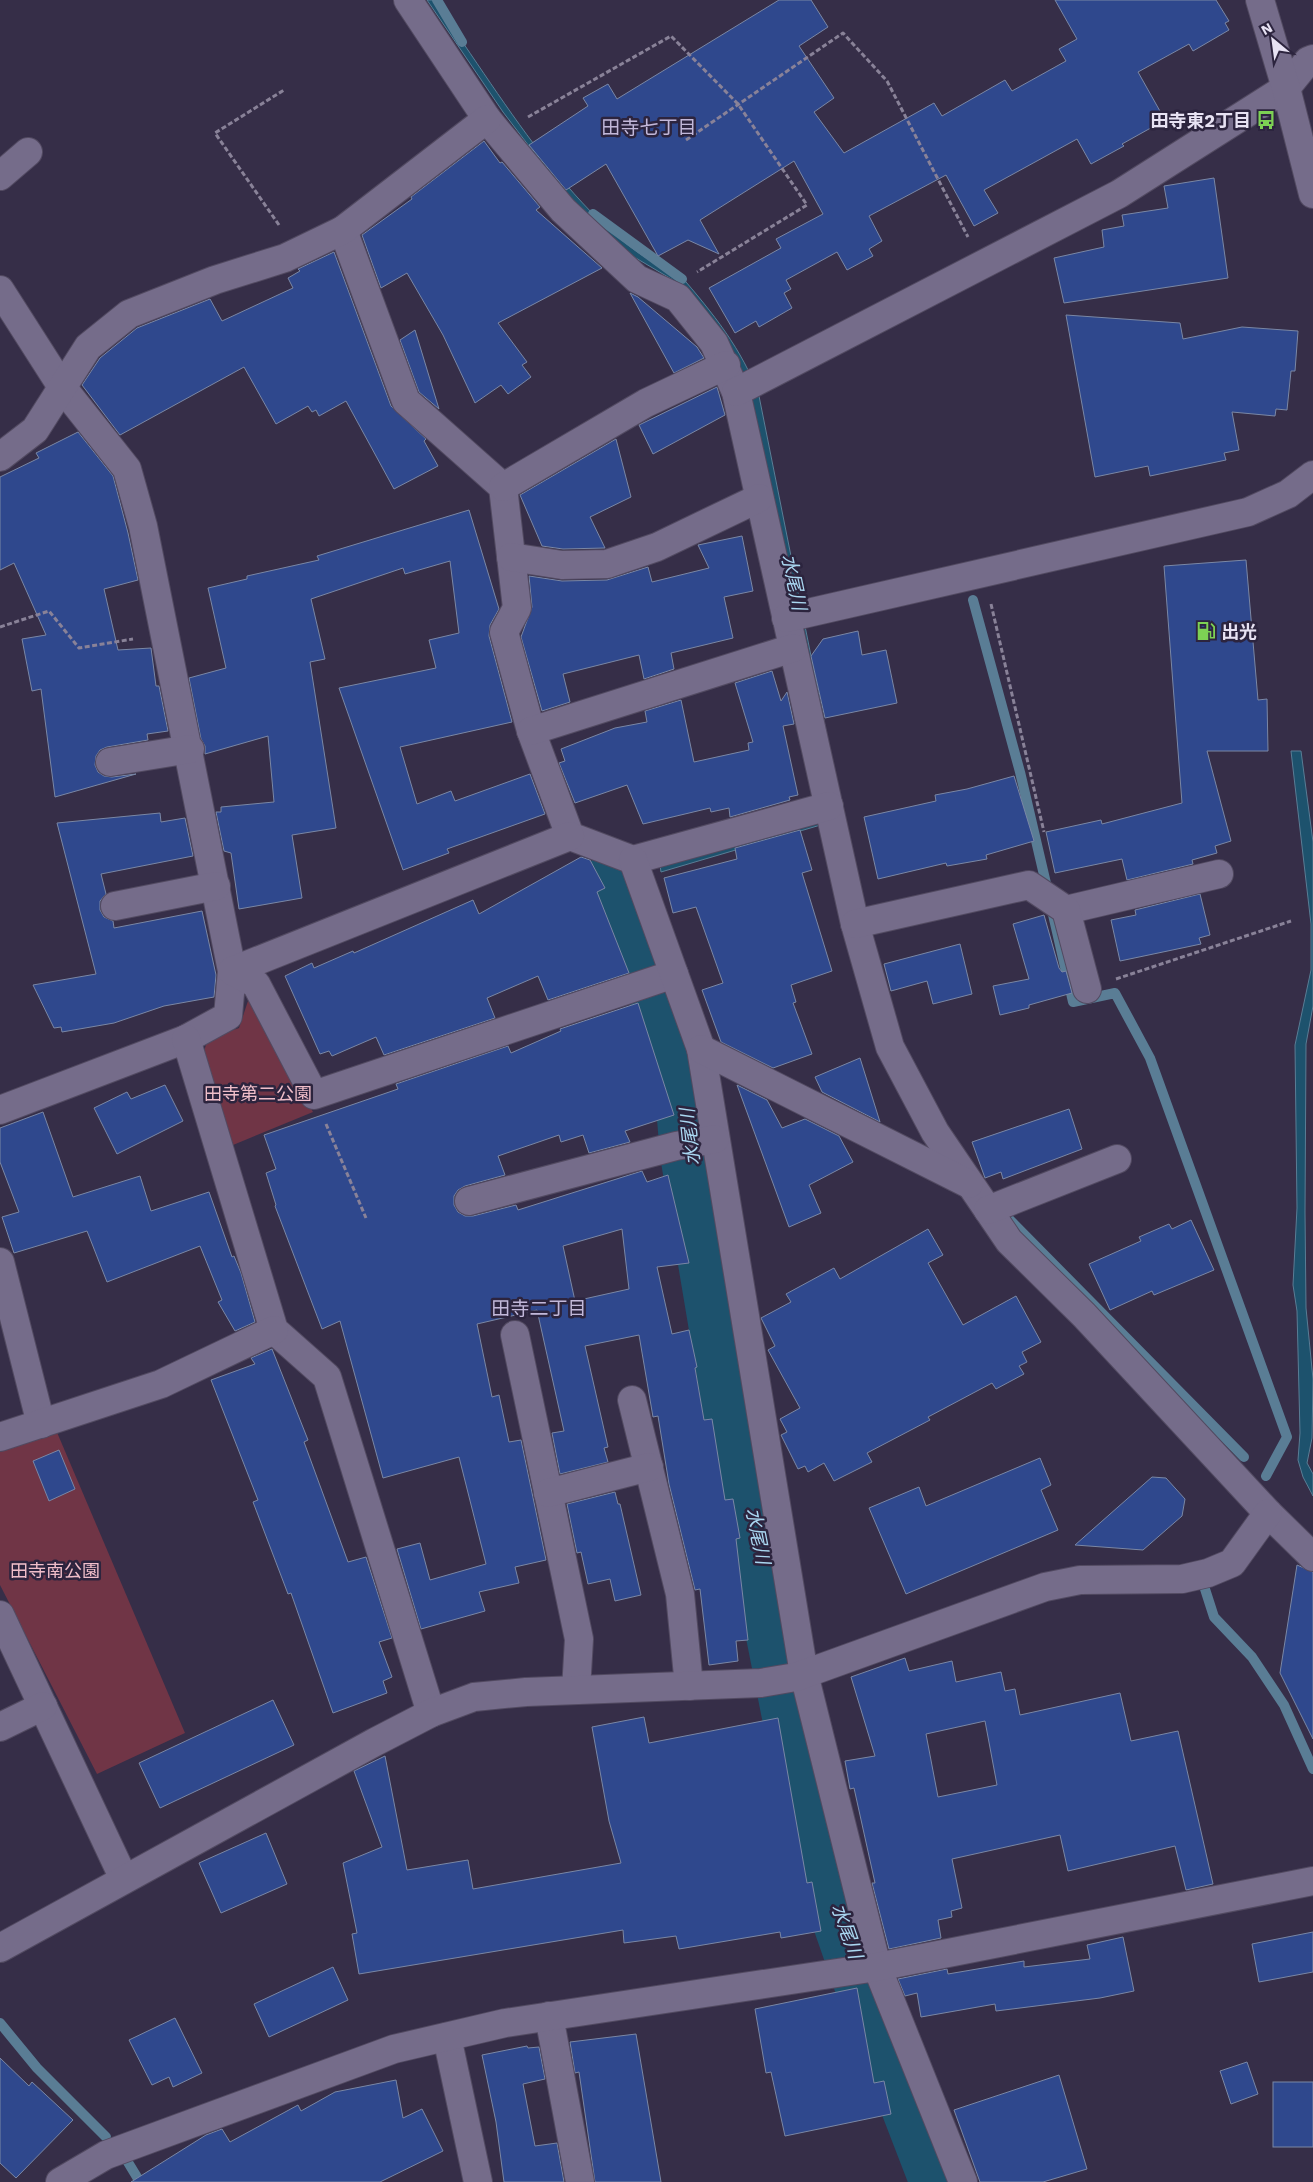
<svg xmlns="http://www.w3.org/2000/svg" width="1313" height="2182" font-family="'Work Sans','Noto Sans JP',sans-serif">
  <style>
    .green { fill: #703546 }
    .water { fill: #1d526d; stroke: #5a7d95 }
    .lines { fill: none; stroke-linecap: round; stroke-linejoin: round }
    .stream { stroke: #5a7d95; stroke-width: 10 }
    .river { stroke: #1d526d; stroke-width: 62 }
    .building { fill: #2f488d; stroke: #7a87a5; fill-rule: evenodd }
    .minor-casing { stroke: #524a61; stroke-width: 30 }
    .tertiary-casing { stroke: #524a61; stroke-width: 30 }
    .path { stroke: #898298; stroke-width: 3; stroke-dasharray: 5 2.5; stroke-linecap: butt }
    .minor { stroke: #756c8a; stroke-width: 28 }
    .tertiary { stroke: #756c8a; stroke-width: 28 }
    .labels { text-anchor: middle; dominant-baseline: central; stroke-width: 5; stroke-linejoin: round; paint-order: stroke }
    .poi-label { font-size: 18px; font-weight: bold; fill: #e7e2f3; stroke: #2c243e; text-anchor: end }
    .park-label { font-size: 18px; fill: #f0bec9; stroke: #2c243e }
    .neighbourhood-label { font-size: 19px; fill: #c2b8da; stroke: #2c243e }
    .water-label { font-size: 19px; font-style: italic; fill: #aad7f1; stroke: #2c243e }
  </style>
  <rect width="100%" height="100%" fill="#362e48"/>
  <g class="green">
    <polygon points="249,998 313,1112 233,1145 204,1051 208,1039 239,1028"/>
    <polygon points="56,1430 185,1733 97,1774 0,1585 0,1452"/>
  </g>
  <g class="water">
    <path d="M427 0H433C495 84 580 238 680 275 712 312 743 350 759 396L840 801 784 568 696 302 673 280 624 251 574 205 503 112Z"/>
    <polygon points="1291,751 1301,751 1313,842 1313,1006 1306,1044 1305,1212 1306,1308 1313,1379 1312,1438 1307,1463 1313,1474 1313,1496 1303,1477 1298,1460 1300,1433 1297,1311 1293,1285 1297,1208 1295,1045 1311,970 1311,924"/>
    <polygon points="822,816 824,824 661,872 660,865"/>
  </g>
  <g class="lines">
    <g class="stream">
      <polyline points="437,0 462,42"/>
      <polyline points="593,214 682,279"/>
      <polyline points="973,600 1020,772 1048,892"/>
      <polyline points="1051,906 1073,1002 1115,993 1150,1058 1287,1437 1266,1476"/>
      <polyline points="1007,1217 1244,1457"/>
      <polyline points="1205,1589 1214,1617 1252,1657 1284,1705 1313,1769"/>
      <polyline points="0,2023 37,2068 106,2137"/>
      <polyline points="126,2159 140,2182"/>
    </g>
    <polyline class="river" points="614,882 643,948 683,1059 691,1154 740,1448 792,1711 831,1885 869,1995 941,2182"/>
  </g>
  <g class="building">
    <polygon points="779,0 811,0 828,27 799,46 834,98 814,112 844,153 934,103 942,116 1005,80 1012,91 1066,61 1059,49 1077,39 1055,0 1216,0 1229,21 1225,23 1229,30 1193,51 1189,44 1138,72 1165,120 1122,144 1124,146 1091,164 1077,139 984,190 998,213 974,226 946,175 869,216 882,241 869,249 873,256 847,270 837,252 786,280 791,289 784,293 792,308 759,327 756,321 735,333 709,288 781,248 776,239 823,214 794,161 700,220 719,254 688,240 658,256 606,164 566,190 529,145 588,106 583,98 608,84 617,99"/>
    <polygon points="484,141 500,163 502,162 540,207 536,210 602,268 498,323 527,362 522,365 531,377 508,394 501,385 475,403 443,335 407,273 381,288 362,235 412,199 411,197"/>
    <polygon points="1214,178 1228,278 1064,303 1054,258 1104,247 1102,230 1124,226 1122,215 1168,208 1164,186"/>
    <polygon points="334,252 391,406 426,439 424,441 438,466 394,489 346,401 319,416 316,410 312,412 308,406 276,424 244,367 120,435 82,385 100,358 137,328 210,299 222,321 293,288 288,278 300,271 298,269"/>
    <polygon points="630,293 638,297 697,347 704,358 674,373"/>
    <polygon points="1066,315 1180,323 1183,339 1242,327 1298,331 1295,371 1291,371 1287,410 1276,409 1275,416 1232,412 1239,450 1224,453 1226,460 1150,476 1148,466 1095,477"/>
    <polygon points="415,330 439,409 419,392 400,340"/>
    <polygon points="717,387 725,415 653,454 639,425"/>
    <polygon points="78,432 113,476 128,533 138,580 104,589 118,650 151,648 156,686 159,686 168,731 147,734 148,740 107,747 100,750 96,756 95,765 98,772 104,776 112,777 136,774 55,797 41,689 32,691 22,639 46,635 14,563 0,570 0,477 39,458 36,453"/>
    <polygon points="616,439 631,497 590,517 605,548 563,549 542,546 520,495"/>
    <polygon points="469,510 499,609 490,625 489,636 512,722 400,747 417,804 451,791 455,801 530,774 545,814 447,849 449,853 403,870 339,688 436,668 429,640 459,633 450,561 405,574 403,568 311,599 325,659 310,662 336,828 292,835 302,898 239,909 231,853 224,851 216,812 221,812 221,807 274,802 268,736 205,754 205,746 201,739 189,678 226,668 208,588 247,579 247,576 319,560 317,556"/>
    <polygon points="742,536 753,591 724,597 733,638 671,653 674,669 644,679 639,655 563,674 570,702 542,711 521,637 532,607 529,576 562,581 607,580 648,567 652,582 709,568 698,545"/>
    <polygon points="1246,560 1258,700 1267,699 1268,751 1207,751 1231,841 1215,846 1217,853 1192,860 1193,864 1127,880 1122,859 1055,873 1046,832 1101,820 1102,824 1182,803 1164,566"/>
    <polygon points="858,631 862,655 886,650 897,703 825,718 811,656 823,639"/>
    <polygon points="772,671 781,701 787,692 794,724 783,726 798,795 789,797 790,800 730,817 729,808 711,812 710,808 643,824 627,785 575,803 559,763 565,761 561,749 615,728 647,722 645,711 681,700 694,762 749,750 748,743 753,742 735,683"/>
    <polygon points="1014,776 1034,841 986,855 987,859 947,866 946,863 878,879 864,817 936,801 935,795 967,789"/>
    <polygon points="160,813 161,822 185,818 193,856 101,874 106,894 100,901 100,910 104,917 113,921 114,928 202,911 216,975 214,997 164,1006 114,1023 62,1032 61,1027 54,1028 33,985 96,974 57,823"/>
    <polygon points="800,830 812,870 802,873 832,971 791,985 796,1002 793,1003 812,1054 773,1068 721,1042 702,990 723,983 696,907 673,913 664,878 737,859 735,848"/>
    <polygon points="581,857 590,860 605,888 597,892 629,973 548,1000 538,976 487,998 495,1018 384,1055 376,1037 332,1056 329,1051 320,1054 285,976 312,963 314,968 353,951 354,953 473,900 479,914"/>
    <polygon points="1200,894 1210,935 1199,938 1201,944 1120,961 1111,920 1136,915 1135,910"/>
    <polygon points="1044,915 1059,968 1062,972 1066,971 1072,993 1029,1005 1029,1008 1000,1015 993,986 1029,979 1013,924"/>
    <polygon points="960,944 972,994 933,1004 927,981 891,991 884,964"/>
    <path d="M638 1003 674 1115 625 1131 630 1142 589 1153 583 1135 561 1142 559 1135 498 1156 505 1175 465 1186 458 1190 454 1196V1205L458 1212 465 1216H473L516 1205 518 1210 642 1171 647 1182 668 1175 689 1263 657 1267 672 1334 689 1330 697 1367 695 1368 704 1420 712 1419 725 1500 733 1499 740 1538 736 1539 748 1640 736 1641 738 1661 709 1665 700 1589 695 1590 669 1484 658 1416 653 1417 639 1335 585 1346 608 1447 604 1448 608 1462 560 1474 552 1433 564 1431 537 1310 477 1324 492 1397 499 1395 509 1442 521 1440 546 1560 515 1567 519 1583 479 1592 485 1611 421 1629 397 1549 420 1543 430 1580 486 1564 459 1457 383 1478 340 1321 322 1329 275 1206 276 1205 266 1173 276 1169 264 1135 398 1089 396 1084 508 1046 511 1053 561 1031 560 1029ZM622 1229 629 1289 575 1301 563 1246Z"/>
    <polygon points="860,1058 880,1122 822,1092 815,1077"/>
    <polygon points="165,1085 183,1121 117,1154 94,1108 127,1092 131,1099"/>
    <polygon points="737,1085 767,1100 782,1128 805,1119 839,1136 853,1162 809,1185 821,1213 789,1227"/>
    <polygon points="1069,1109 1082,1149 1003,1179 1001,1172 985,1178 972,1142"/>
    <polygon points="43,1112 73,1197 140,1176 151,1211 209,1192 232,1257 234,1256 241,1273 255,1322 235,1331 218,1302 222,1300 200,1246 107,1282 87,1231 14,1253 2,1217 19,1212 0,1162 0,1128"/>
    <polygon points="1191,1220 1214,1270 1154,1295 1152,1291 1110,1310 1089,1264 1141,1241 1139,1237 1169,1224 1172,1229"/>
    <polygon points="928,1229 943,1255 928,1263 963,1325 1016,1296 1041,1342 1022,1352 1027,1362 1019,1366 1024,1374 996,1389 992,1383 928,1417 930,1420 867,1453 872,1462 834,1481 824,1463 808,1472 805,1466 798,1469 781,1435 787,1432 780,1419 800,1408 768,1350 775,1346 761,1318 791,1302 786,1294 834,1268 840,1279"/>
    <polygon points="272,1349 308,1440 304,1442 348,1562 366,1557 392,1638 379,1642 392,1677 383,1681 387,1693 333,1713 291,1593 288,1594 253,1502 258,1500 211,1380 255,1364 251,1358"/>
    <polygon points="59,1450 75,1489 49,1501 33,1461"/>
    <polygon points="1040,1458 1051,1485 1041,1490 1058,1530 906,1594 869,1508 919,1487 926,1506"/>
    <polygon points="1152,1477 1166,1478 1185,1499 1182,1516 1143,1550 1075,1545"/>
    <polygon points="615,1492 618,1504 620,1504 641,1595 615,1601 610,1579 588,1584 581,1552 577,1553 567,1504"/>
    <polygon points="1297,1565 1313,1572 1313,1739 1280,1673"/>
    <path d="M905 1658 909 1671 952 1661 956 1682 1001 1672 1005 1691 1015 1689 1020 1715 1120 1693 1131 1741 1178 1731 1213 1884 1186 1890 1175 1846 1068 1871 1060 1835 952 1859 962 1908 951 1911 952 1917 938 1920 941 1938 889 1949 872 1883H875L854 1788 850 1789 845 1761 875 1756 851 1677ZM985 1721 997 1785 938 1797 926 1734Z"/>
    <polygon points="273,1700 294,1745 160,1808 139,1763"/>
    <polygon points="644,1717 649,1743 778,1718 807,1883 812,1882 821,1931 781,1938 780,1932 679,1949 676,1936 624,1943 623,1930 359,1974 352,1934 357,1933 343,1863 382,1847 354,1771 385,1756 407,1870 468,1860 473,1889 621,1863 609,1821 592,1727"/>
    <polygon points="266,1833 287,1884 221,1913 199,1863"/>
    <polygon points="1313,1932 1313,1972 1259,1982 1252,1944"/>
    <polygon points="1123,1937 1134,1991 1100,1998 996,2011 995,2004 921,2017 917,1993 905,1996 898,1979 947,1969 948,1974 1024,1961 1024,1967 1090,1959 1087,1945"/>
    <polygon points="333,1967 348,2000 269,2037 254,2004"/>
    <polygon points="857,1988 874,2083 884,2081 891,2114 785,2136 771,2072 766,2073 755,2009"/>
    <polygon points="175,2018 202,2073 173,2087 169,2077 152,2085 129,2040"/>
    <polygon points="636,2034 661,2182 595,2182 579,2072 575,2073 570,2042"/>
    <polygon points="527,2046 528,2048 539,2047 545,2079 523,2084 535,2146 557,2143 564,2182 504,2182 496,2122 482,2055"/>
    <polygon points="0,2058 29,2086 32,2082 73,2120 16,2178 0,2163"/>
    <polygon points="1247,2062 1258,2094 1231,2104 1220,2071"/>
    <polygon points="1059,2075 1087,2169 1043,2182 980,2182 954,2110"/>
    <polygon points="396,2080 403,2118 422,2109 443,2151 380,2182 131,2182 206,2135 222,2129 230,2142 298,2105 301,2111 335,2092"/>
    <rect x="1273" y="2082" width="40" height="65"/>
  </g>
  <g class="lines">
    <g class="minor-casing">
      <g id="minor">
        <polyline points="408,0 487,119 501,136 563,210 637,279 678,298 714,343 736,392 855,924 890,1047 935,1132 1009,1241 1084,1315 1268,1513 1313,1557"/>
        <polyline points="0,176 28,152"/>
        <polyline points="343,230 406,401 503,487 517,608 504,632 531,731 570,836 633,860 829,806"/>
        <polyline points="0,290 62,387 127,469 143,526 232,971 228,1016 186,1039 0,1110"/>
        <polyline points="736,392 1119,194 1286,88 1308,61 1313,59"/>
        <polyline points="0,457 35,430 88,347 129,314 215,280 285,258 343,230 487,119"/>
        <polyline points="503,487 646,403 726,365"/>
        <polyline points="511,557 562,565 607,564 657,547 759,498"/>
        <polyline points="786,618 1248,512 1288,494 1313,475"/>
        <polyline points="531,731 793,648"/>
        <polyline points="110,762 190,749"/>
        <polyline points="570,836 232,971 256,984 314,1095 674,974"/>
        <polyline points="633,860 701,1049 804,1674 877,1967 963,2182"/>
        <polyline points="115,906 216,886"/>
        <polyline points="1066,910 1219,874"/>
        <polyline points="855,924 1029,885 1066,910 1087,989"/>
        <polyline points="186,1039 274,1330 327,1377 431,1713"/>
        <polyline points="701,1049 969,1184"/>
        <polyline points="469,1201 676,1146 715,1139"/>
        <polyline points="988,1210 1117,1159"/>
        <polyline points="0,1262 41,1424"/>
        <polyline points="515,1335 579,1639 576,1690"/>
        <polyline points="632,1400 680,1594 689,1686"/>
        <polyline points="0,1437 161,1384 274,1330"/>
        <polyline points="548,1493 649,1467"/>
        <polyline points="0,1615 124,1879"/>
        <polyline points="0,1727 43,1706"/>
        <polyline points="0,1948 375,1742 431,1713 474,1697 526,1692 761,1683 796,1677 1045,1587 1080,1580 1182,1579 1208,1573 1232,1563 1268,1513"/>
        <polyline points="549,2016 580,2182"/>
        <polyline points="447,2037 478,2182"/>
        <polyline points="60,2182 106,2155 394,2049 505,2023 877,1967 1313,1881"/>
      </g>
    </g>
    <g class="tertiary-casing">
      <polyline id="tertiary" points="1260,0 1286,88 1313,194"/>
    </g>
    <g class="path">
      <polyline points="528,117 671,36 738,104 807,205 697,272"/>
      <polyline points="686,140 843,33 887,81 968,237"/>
      <polyline points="279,225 215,133 284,90"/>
      <polyline points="991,604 1044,832"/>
      <polyline points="0,627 49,611 79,648 133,639"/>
      <polyline points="1116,979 1291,921"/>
      <polyline points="326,1124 366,1218"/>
    </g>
    <use href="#minor" class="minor"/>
    <use href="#tertiary" class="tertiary"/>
  </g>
  <defs>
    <g id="bus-bare" transform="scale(1.5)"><path d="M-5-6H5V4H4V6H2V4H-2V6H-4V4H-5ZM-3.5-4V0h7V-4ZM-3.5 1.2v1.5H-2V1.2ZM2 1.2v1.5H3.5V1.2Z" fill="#7dd154" stroke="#2c243e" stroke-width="2.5" paint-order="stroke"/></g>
    <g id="fuel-bare" transform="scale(1.5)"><path d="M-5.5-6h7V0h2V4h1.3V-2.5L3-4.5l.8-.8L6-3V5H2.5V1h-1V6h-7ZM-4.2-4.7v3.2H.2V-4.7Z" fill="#7dd154" stroke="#2c243e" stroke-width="2.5" paint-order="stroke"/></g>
  </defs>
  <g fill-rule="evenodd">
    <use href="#bus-bare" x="1266" y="120"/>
    <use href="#fuel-bare" x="1206" y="631"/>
  </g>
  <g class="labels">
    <g class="poi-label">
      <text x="1251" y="120">田寺東2丁目</text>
      <text x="1221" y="631" text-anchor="start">出光</text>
    </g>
    <g class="park-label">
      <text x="258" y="1093">田寺第二公園</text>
      <text x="55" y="1570">田寺南公園</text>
    </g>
    <g class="neighbourhood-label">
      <text x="649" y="127">田寺七丁目</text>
      <text x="539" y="1308">田寺二丁目</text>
    </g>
    <g class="water-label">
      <text transform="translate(794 582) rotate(78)">水尾川</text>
      <text transform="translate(690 1137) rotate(-96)">水尾川</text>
      <text transform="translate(758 1536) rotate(79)">水尾川</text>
      <text transform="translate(847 1931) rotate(71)">水尾川</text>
    </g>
  </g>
  <g transform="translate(1273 40) rotate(331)" stroke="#2c243e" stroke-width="4" paint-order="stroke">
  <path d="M0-4L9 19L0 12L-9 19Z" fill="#e7e2f3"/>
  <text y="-8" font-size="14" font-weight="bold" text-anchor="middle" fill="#e7e2f3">N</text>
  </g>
</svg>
